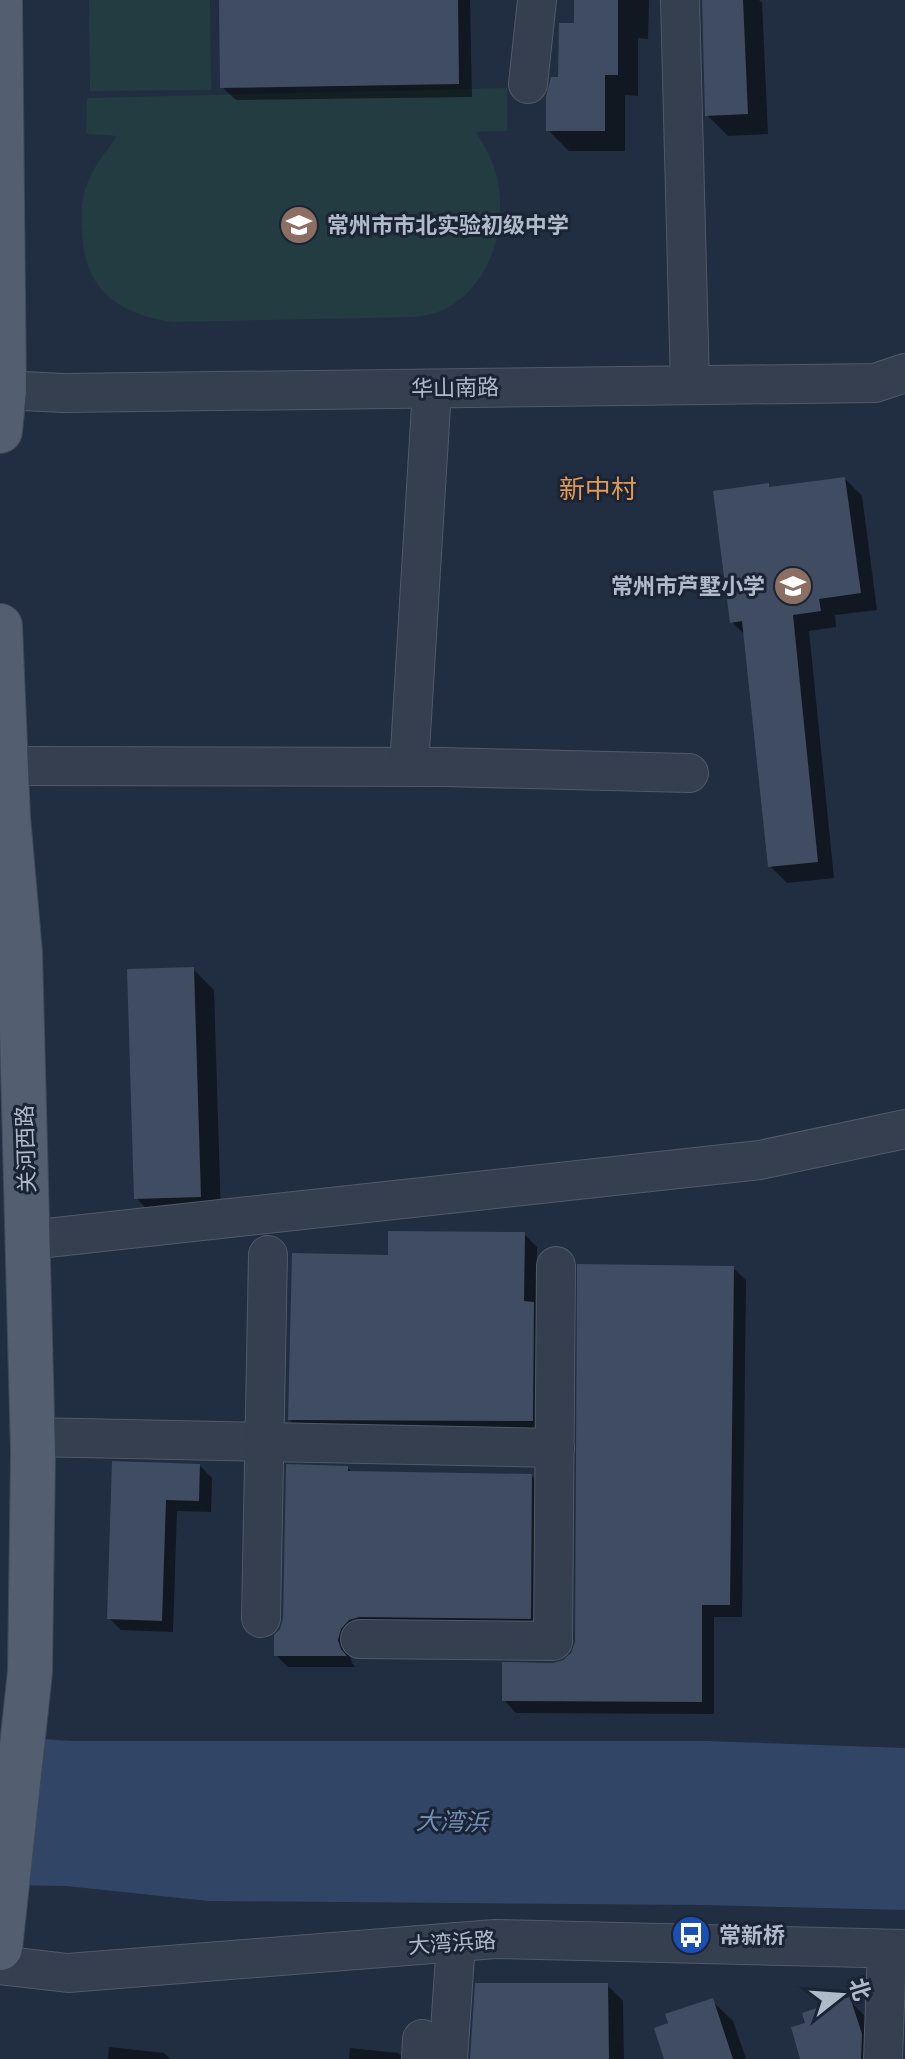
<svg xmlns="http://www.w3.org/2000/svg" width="905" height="2059" font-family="Roboto,'Noto Sans SC',sans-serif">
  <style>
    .green { fill: #233c41 }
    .water { fill: #314567 }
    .shadow { fill: #0007 }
    .building { fill: #3f4c62 }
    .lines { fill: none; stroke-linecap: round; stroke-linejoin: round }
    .minor-casing { stroke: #505a6a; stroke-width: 40 }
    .major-casing { stroke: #3e4858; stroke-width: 46 }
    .minor { stroke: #353f4f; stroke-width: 38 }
    .major { stroke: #535e70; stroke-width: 44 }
    .labels { text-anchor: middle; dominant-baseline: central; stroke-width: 6; stroke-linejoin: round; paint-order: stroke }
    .poi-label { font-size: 22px; font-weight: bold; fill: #b1bacb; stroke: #1a2434; text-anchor: start }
    .street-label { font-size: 22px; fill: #b1bacb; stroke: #1a2434 }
    .water-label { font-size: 24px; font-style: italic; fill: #758eb5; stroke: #1a2434 }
    .quarter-label { font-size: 26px; fill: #e09957; stroke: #1a2434 }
  </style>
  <rect width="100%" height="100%" fill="#212d40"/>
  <g class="green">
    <polygon points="89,0 210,0 211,90 90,91"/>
    <path d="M507 88V131L476 132C485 147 493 160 497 177 508 224 492 284 447 308 438 313 426 315 417 317L171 322C117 313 84 290 82 231 81 212 81 195 90 177 97 162 108 149 117 136L86 134 87 98Z"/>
  </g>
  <polygon class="water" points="0,1736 71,1741 706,1741 905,1748 905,1910 700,1905 208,1901 66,1886 0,1885"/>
  <g class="shadow">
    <polygon points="221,0 470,0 472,97 236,100 222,87"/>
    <polygon points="576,0 649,0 648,39 638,38 638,96 625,95 625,151 569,151 548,130 576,25"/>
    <polygon points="704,0 759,0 762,3 768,134 728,136 707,115"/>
    <polygon points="845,479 862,496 877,610 835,615 836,627 809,631 834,878 787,883 770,866 746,636 732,622 768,485 771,489"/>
    <polygon points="193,969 214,990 221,1217 157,1219 136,1198"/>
    <polygon points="524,1234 537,1247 537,1307 546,1317 545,1433 303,1433 290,1420 390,1257"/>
    <polygon points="733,1268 746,1280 742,1617 714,1617 714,1714 516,1713 504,1700 553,1665 564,1662 573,1654"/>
    <polygon points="114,1463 200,1466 212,1478 211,1512 177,1511 173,1632 121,1630 109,1618"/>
    <polygon points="347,1468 353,1473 532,1476 544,1488 542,1630 349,1653 352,1663 355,1667 288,1667 276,1655 282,1630"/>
    <polygon points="607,1985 623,2001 624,2059 472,2059"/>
    <polygon points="849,2000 870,2021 882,2059 804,2059"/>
    <polygon points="712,2001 733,2021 746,2059 673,2059"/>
    <polygon points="109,2047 164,2053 170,2059 108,2059"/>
    <polygon points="350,2048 398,2053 405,2059 349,2059"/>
  </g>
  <g class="building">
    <polygon points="219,0 458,0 459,84 220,88"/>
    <polygon points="574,0 618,0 618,75 605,75 605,131 546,131 546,96 551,77 558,77 559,23 574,23"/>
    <polygon points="702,0 743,0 748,114 705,116"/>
    <polygon points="845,477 861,593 819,599 821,611 793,615 818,862 768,867 742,621 730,623 713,491 769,483 769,487"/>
    <polygon points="194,967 201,1197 134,1199 127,969"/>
    <polygon points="388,1231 525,1232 524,1301 534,1302 533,1421 288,1420 292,1253 388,1255"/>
    <polygon points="577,1264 734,1266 730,1605 702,1605 702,1702 502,1701 502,1662 553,1663 563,1660 571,1653 575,1642"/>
    <polygon points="112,1461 200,1464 199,1501 166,1500 162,1621 107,1619"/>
    <polygon points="286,1464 348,1466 348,1471 532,1474 531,1619 359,1617 349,1620 341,1629 338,1640 341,1649 347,1656 274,1656 274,1635 280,1629 283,1618"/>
    <polygon points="475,1983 608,1983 609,2059 470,2059"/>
    <polygon points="850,1997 862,2034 861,2059 800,2059 791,2027 805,2023 802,2013"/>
    <polygon points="713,1998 733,2059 664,2059 654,2028 668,2023 665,2014"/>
  </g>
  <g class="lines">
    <g class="minor-casing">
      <g id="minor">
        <polyline points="680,0 690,385"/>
        <polyline points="528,84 537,0"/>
        <polyline points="4,390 63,393 875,383 905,373"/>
        <polyline points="6,766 443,767 689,773"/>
        <polyline points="409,767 432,389"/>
        <polyline points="29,1240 760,1160 905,1129"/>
        <polyline points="33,1437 555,1448"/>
        <polyline points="261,1618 268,1255"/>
        <polyline points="360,1639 553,1641 556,1266"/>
        <polyline points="0,1965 68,1973 495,1939 905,1949"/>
        <polyline points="421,2059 422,2039"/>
        <polyline points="448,2059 456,1942"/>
        <polyline points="883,2059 887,1949"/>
      </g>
    </g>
    <g class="major-casing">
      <g id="major">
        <polyline points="0,431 4,390 0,0"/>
        <polyline points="0,626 8,817 20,953 33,1453 30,1672 0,1948"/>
      </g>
    </g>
    <use href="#minor" class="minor"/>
    <use href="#major" class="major"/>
  </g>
  <defs>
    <g id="school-disc" transform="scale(2)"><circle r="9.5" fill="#8d6e63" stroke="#1a2434"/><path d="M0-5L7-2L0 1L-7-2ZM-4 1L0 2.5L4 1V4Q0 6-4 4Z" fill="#fff"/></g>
    <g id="bus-disc" transform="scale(2)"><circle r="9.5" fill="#1a4fb4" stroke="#1a2434"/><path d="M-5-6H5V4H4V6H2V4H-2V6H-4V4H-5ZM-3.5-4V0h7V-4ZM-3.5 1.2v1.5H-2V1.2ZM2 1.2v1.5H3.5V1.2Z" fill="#fff"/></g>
  </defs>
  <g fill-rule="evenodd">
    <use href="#school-disc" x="299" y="225"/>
    <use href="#school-disc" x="793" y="586"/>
    <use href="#bus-disc" x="691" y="1935"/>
  </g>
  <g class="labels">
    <g class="poi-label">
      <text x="327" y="225">常州市市北实验初级中学</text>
      <text x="765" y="586" text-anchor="end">常州市芦墅小学</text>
      <text x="719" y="1935">常新桥</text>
    </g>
    <g class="street-label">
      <text transform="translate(455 388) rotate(-1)">华山南路</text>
      <text transform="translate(26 1149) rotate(-92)">关河西路</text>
      <text transform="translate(452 1943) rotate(-4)">大湾浜路</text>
    </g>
    <g class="water-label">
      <text transform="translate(452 1822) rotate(1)">大湾浜</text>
    </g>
    <g class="quarter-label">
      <text x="598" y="489">新中村</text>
    </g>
  </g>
  <g transform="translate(841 1995) rotate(73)" stroke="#1a2434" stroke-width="6" paint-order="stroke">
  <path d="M0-6L14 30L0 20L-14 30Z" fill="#b1bacb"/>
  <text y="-12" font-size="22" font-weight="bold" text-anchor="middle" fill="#b1bacb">北</text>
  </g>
</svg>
